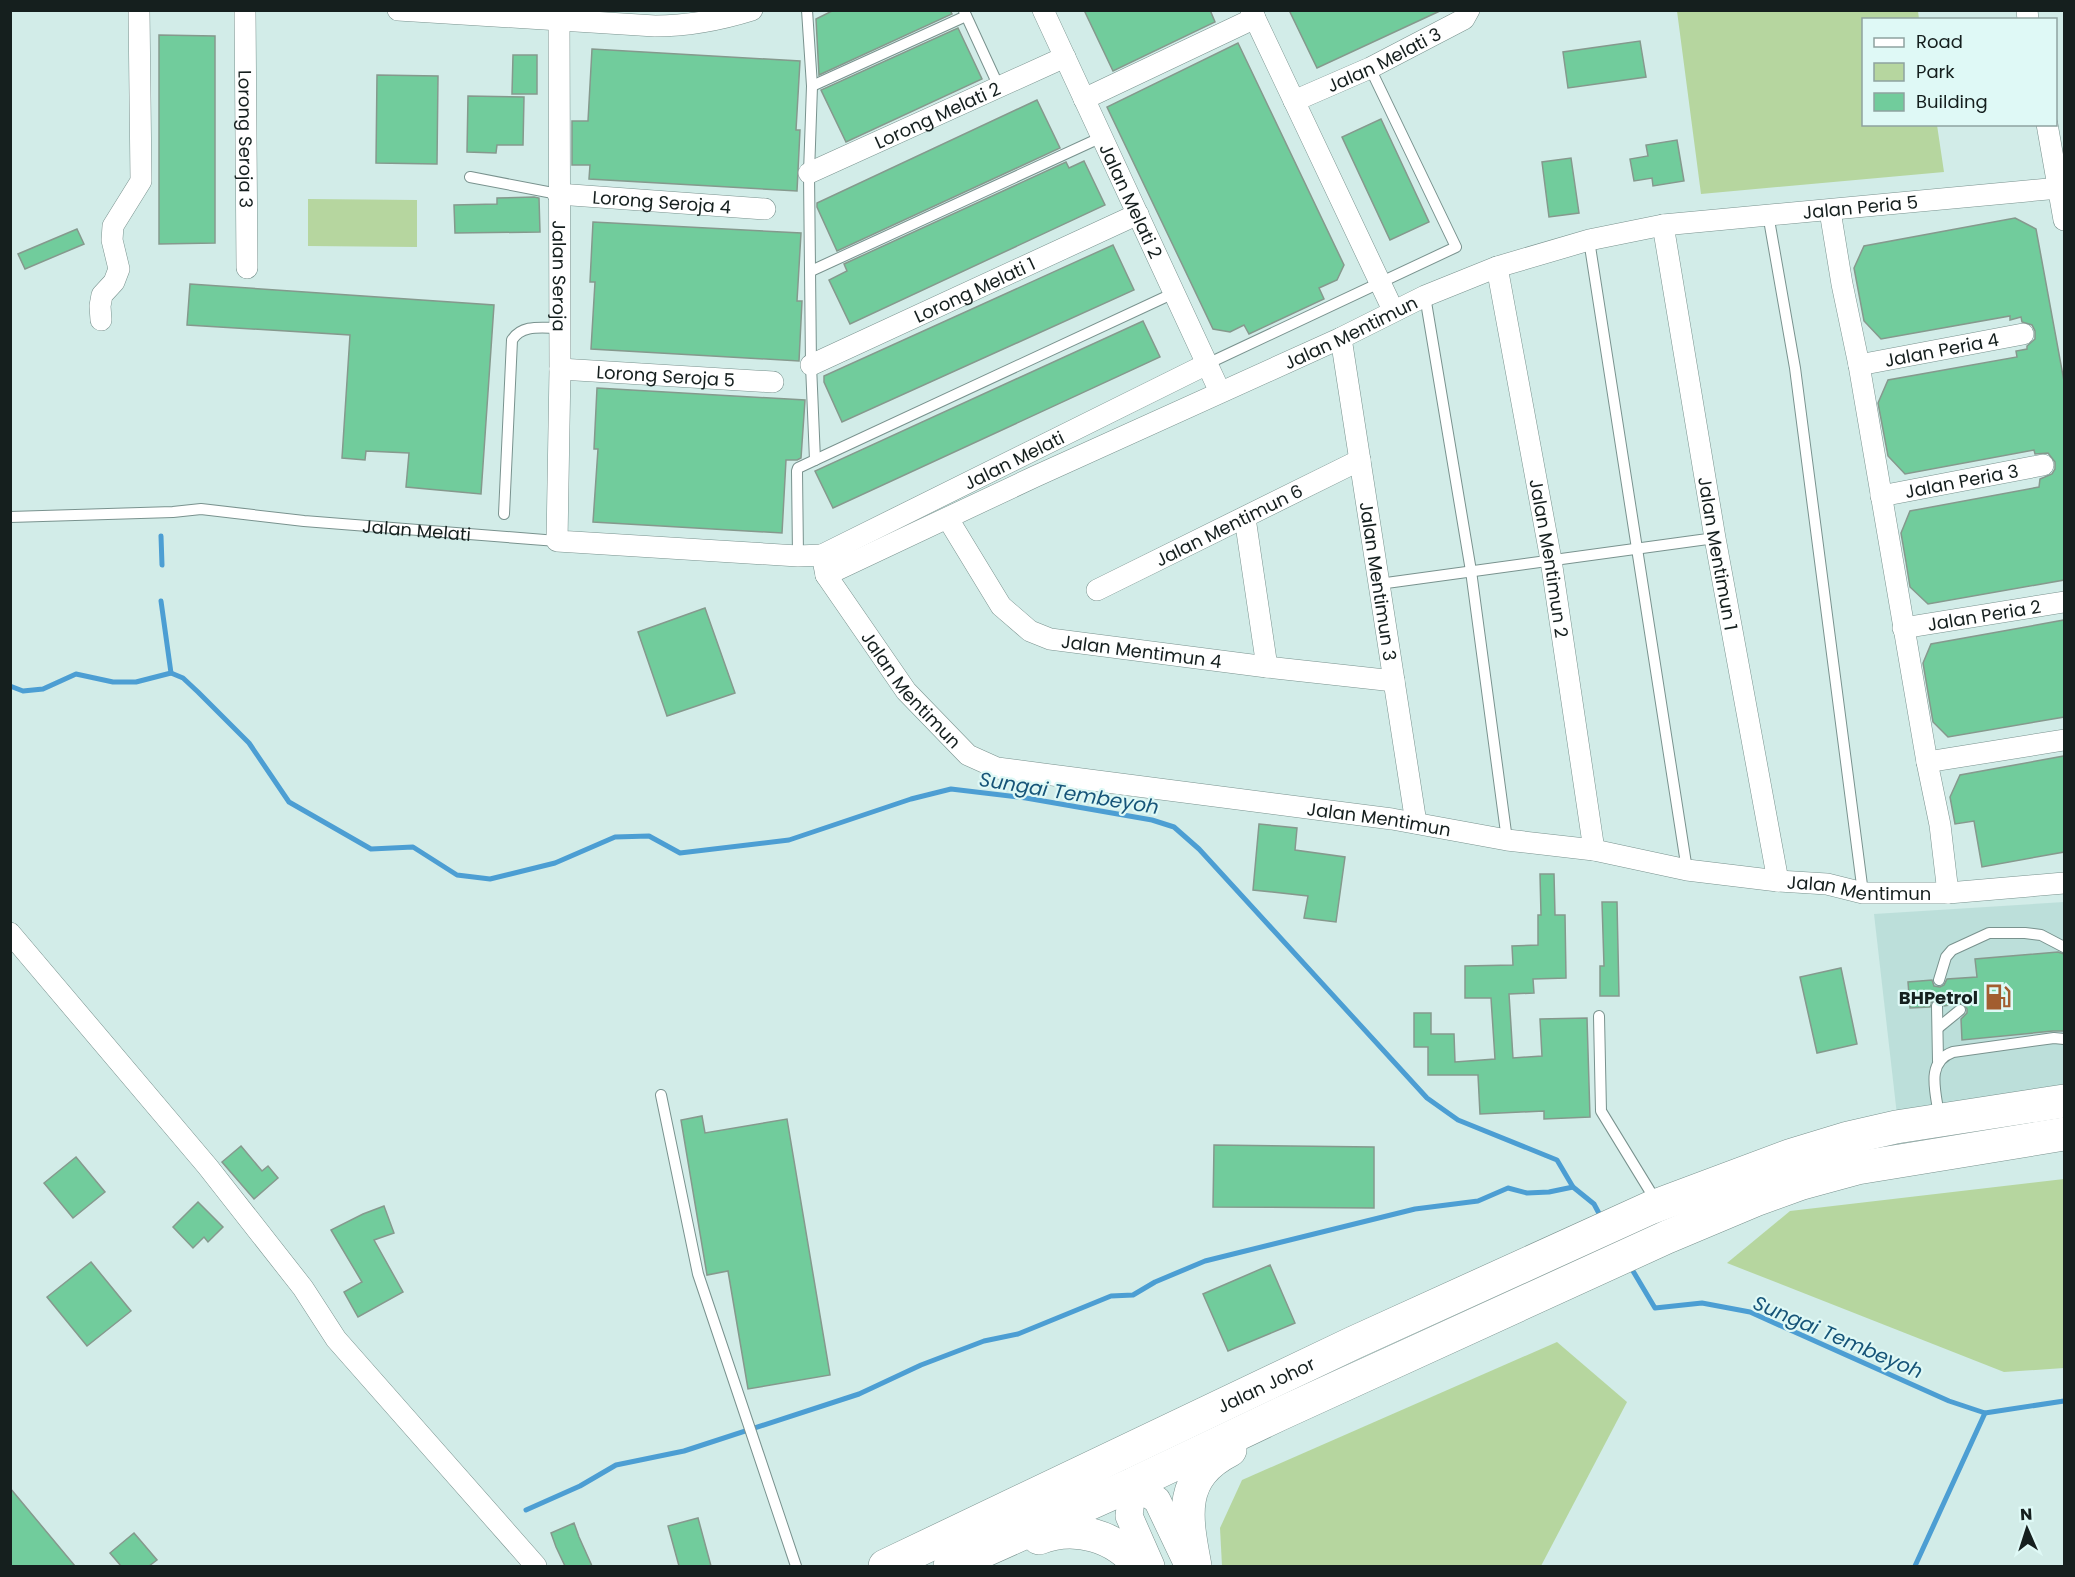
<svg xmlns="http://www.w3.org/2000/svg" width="2075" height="1577" font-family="Poppins,sans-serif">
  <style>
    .built { fill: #bcdfda }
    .green { fill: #b6d69f }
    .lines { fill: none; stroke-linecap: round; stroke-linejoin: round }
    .stream { stroke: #4c9ed3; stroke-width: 5 }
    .building { fill: #71cc9c; stroke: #85998d; stroke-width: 1.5 }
    .service-casing { stroke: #79928e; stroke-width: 12 }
    .minor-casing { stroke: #79928e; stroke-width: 22 }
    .tertiary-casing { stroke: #79928e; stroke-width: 28 }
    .trunk-casing { stroke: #79928e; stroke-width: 34 }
    .service { stroke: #fff; stroke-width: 10 }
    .minor { stroke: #fff; stroke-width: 21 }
    .tertiary { stroke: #fff; stroke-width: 27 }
    .trunk { stroke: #fff; stroke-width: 33 }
    .labels { text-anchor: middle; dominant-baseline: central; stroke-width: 4.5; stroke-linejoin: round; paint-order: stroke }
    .street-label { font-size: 18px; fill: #151f1e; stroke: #dff9f6 }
    .poi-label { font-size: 18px; font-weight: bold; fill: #151f1e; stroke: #dff9f6; text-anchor: end }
    .water-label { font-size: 20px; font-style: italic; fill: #165478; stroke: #dff9f6 }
  </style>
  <rect width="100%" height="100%" fill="#d2ece8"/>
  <polygon class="built" points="2064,902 2064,1087 1897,1115 1874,914"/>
  <g class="green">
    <polygon points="1677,11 1918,11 1919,19 1864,20 1864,124 1937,125 1944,172 1701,194"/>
    <polygon points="308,199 417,200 417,247 308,246"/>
    <polygon points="2064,1179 2064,1368 2004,1372 1727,1263 1790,1211"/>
    <polygon points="1557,1342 1627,1402 1541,1566 1222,1566 1220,1528 1242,1480"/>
  </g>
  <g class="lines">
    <g class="stream">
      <polyline points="161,536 162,565"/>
      <polyline points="161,601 171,673"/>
      <polyline points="10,686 23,691 43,689 76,674 113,682 136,682 171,673 183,678 198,692 249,743 289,802 371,849 413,847 457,875 490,879 555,863 615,837 649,836 680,853 789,840 911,799 951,789 1026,798 1152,820 1174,827 1199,849 1427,1098 1458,1120 1557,1160 1573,1187 1594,1204 1602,1219"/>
      <polyline points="1630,1266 1655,1308 1702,1303 1750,1312 1949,1401 1985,1413 2064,1401"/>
      <polyline points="526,1510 580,1486 616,1465 684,1451 859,1394 921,1365 984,1341 1018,1334 1111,1296 1133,1295 1155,1282 1205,1261 1415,1209 1478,1201 1508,1188 1527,1193 1549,1192 1573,1187"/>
      <polyline points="1915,1566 1985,1413"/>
    </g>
  </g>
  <g class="building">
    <polygon points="834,10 950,10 952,14 819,75 816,19"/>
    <polygon points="1084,10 1210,10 1215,22 1113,71"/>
    <polygon points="1289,10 1442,10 1317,68"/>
    <polygon points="958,28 982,79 846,142 821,90"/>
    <polygon points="159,35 215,36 215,243 159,244"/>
    <polygon points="1640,41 1646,77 1568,88 1563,52"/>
    <polygon points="1238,43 1344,265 1337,280 1319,288 1324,299 1249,334 1244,325 1230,332 1213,329 1107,107"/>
    <polygon points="592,49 800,61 796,130 800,130 797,191 589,179 590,165 572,165 572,121 588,121"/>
    <polygon points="513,55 537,55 537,94 512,94"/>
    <polygon points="377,75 438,76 437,164 376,163"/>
    <polygon points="468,96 524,97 523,145 497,145 496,153 467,152"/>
    <polygon points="1037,100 1060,148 837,251 817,207 817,203"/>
    <polygon points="1381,119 1429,222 1390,240 1342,137"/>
    <polygon points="1677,140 1684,181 1653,186 1652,178 1634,181 1630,159 1648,156 1646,145"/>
    <polygon points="1571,158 1579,213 1549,217 1542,162"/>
    <polygon points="1084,161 1105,205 850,324 829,280 847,271 844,264 1066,162 1069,168"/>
    <polygon points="534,197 539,198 540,232 455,233 454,205 497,204 497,198"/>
    <polygon points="2015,218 2036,229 2064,381 2064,580 1928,604 1910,587 1906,562 1901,533 1910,511 2039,487 2040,479 2052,474 2055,469 2055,462 2048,453 2035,454 2034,450 1905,474 1888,456 1878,403 1888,380 2017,357 2016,351 2027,349 2027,346 2035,339 2035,331 2032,325 2022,322 2021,317 2010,320 2010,316 1881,339 1864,321 1854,268 1864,246"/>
    <polygon points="593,222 801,233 797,301 802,301 799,361 591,349 595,282 590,282"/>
    <polygon points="77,229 84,244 25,269 18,254"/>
    <polygon points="1113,245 1134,290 842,422 824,382 824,376"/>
    <polygon points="190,284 494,305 481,494 406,487 409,453 366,451 365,460 342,458 350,335 187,325"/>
    <polygon points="1143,321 1160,357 833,508 815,471"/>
    <polygon points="597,388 805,400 801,458 797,460 786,460 782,533 593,522 598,449 594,449"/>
    <polygon points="705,608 735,693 667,716 638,632"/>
    <polygon points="2064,620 2064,717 1948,737 1933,722 1923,663 1931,644"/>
    <polygon points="2064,756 2064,852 1982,867 1974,821 1955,824 1950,797 1960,775"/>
    <polygon points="1259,824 1297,828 1295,850 1345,857 1336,922 1304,918 1308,896 1253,890"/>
    <polygon points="1540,874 1554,874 1555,915 1565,915 1566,978 1533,979 1534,993 1509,994 1513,1058 1542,1056 1540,1019 1587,1018 1590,1117 1544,1119 1544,1111 1480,1114 1478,1075 1428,1075 1428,1047 1414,1047 1414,1013 1431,1013 1431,1034 1454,1034 1455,1062 1495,1059 1491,998 1465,998 1465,966 1513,965 1512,946 1538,945 1538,915 1541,915"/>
    <polygon points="1602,902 1617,902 1619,996 1600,996 1600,966 1604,966"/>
    <polygon points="2058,952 2064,954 2064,1031 2053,1031 1962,1040 1961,1019 1967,1013 1967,1009 1963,1003 1944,1006 1941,1000 1936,999 1931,1002 1930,1007 1910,1008 1908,982 1932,980 1934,986 1940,987 1944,985 1947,979 1977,977 1975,959"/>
    <polygon points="1841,968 1857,1044 1817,1053 1800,977"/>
    <polygon points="702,1116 705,1133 787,1119 830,1375 748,1389 728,1271 707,1275 681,1120"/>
    <polygon points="1214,1145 1374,1147 1374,1208 1213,1207"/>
    <polygon points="241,1146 262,1171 268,1166 278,1178 254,1199 222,1162"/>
    <polygon points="76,1157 105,1192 73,1218 44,1183"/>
    <polygon points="198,1202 223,1227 208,1242 204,1237 193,1248 173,1227"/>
    <polygon points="384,1206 394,1233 374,1240 403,1292 358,1317 344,1292 362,1282 331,1230 363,1214"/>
    <polygon points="91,1262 131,1311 87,1346 47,1297"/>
    <polygon points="1270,1265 1295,1323 1228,1351 1203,1294"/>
    <polygon points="10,1488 75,1566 10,1566"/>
    <polygon points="698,1518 711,1566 679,1566 668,1526"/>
    <polygon points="574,1523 579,1537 592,1566 565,1566 556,1547 551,1533"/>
    <polygon points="134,1533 157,1560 149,1566 121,1566 110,1553"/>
  </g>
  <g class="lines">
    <g class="service-casing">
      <g id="service">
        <polyline points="964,11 999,87"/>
        <polyline points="812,86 966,16"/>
        <polyline points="470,177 558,194"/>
        <polyline points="1768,214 1795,368 1863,893"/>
        <polyline points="1589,240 1687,870"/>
        <polyline points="811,271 1102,137"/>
        <polyline points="1425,296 1471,571 1507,840"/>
        <polyline points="1207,364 1456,247 1370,68"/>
        <polyline points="815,460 1174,293"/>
        <path d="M504 514 512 340C522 324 542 328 558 328"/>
        <path id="s1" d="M10 517 173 512 201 509 304 521 557 541"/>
        <polyline points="798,556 797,471 798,468 815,460 811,365 809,173 812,86 807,10"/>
        <polyline points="1379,584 1715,538"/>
        <polyline points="1939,980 1946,957 1952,950 1989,933 2025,933 2041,935 2064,947"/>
        <polyline points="1937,1006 1938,1061"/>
        <polyline points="1599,1016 1601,1111 1656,1201"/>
        <polyline points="1938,1028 1960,1010"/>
        <polyline points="661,1095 698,1274 796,1566"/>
        <path d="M1939 1116C1936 1092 1925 1062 1953 1052L2054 1038 2064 1039"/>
      </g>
    </g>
    <g class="minor-casing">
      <g id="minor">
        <path id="s2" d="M245 10 247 268"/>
        <path d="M398 10 655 26C689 26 720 20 752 10"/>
        <path id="s3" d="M559 10 560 369 557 541 798 556 822 555 826 575 906 691 968 755 997 768 1392 819 1507 840 1594 850 1687 870 1778 881 1827 884 1863 893H1948L2064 883"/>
        <path id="s4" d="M1043 10 1220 392"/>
        <polyline points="1251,10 1393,310"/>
        <polyline points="2027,10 2028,20"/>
        <polyline points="1084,99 1255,18"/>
        <path id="s5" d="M1294 101 1370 68 1464 19 1469 10"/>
        <polyline points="2047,124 2064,220"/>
        <path id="s6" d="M809 173 1065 57"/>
        <path id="s7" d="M558 194 765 209"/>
        <polyline points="1830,211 1842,284 1859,365 1927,762 1940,825 1948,893"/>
        <path id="s8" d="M1663 225 1715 538 1778 881"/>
        <path id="s9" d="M1497 267 1551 560 1594 850"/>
        <polyline points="101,320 100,306 102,295 114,282 119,269 112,240 113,226 141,181 139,10"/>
        <path id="s10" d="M1341 338 1416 823"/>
        <path id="s11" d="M811 365 1138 214"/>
        <path id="s12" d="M1859 365 2023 334"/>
        <path id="s13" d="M560 369 773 382"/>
        <path id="s14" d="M1881 496 2043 465"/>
        <polyline points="1245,518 1267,667"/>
        <path id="s15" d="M948 519 1001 606 1030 631 1050 639 1267 667 1394 681"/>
        <path id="s16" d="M822 555 1207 364"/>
        <path id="s17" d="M826 575 1034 477 1341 338 1425 296 1497 267 1589 240 1663 225 2059 188"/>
        <path id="s18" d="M1097 590 1360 460"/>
        <path id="s19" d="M1903 628 2064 602"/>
        <polyline points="1927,762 2064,740"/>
        <polyline points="10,933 208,1167 303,1288 336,1339 536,1566"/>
      </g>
    </g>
    <g class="tertiary-casing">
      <polyline id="tertiary" points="1151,1566 1129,1516 1133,1484 1157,1500 1188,1565"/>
    </g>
    <g class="trunk-casing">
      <g id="trunk">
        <path d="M1039 1538C1075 1524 1116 1536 1139 1566"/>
        <path id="s20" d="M885 1566 1353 1343 1650 1208 1792 1155 1848 1138 1896 1127 2064 1101"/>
        <polyline points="950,1566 1133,1484 1280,1414 1667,1237 1755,1200 1802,1183 1857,1168 2064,1134"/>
        <path d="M1195 1566C1186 1518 1177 1477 1230 1450"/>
      </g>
    </g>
    <use href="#service" class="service"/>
    <use href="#minor" class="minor"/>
    <use href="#tertiary" class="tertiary"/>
    <use href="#trunk" class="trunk"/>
  </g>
  <defs>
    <g id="fuel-bare" transform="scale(2.07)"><path d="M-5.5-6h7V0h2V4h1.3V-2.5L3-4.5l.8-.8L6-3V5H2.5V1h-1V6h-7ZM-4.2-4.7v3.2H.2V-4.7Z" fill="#a25d2f" stroke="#dff9f6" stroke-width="2.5" paint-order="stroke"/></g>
  </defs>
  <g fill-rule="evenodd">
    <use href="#fuel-bare" x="1998" y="997"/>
  </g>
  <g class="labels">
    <g class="street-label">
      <text stroke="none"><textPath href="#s5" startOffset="99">Jalan Melati 3</textPath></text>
      <text stroke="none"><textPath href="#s6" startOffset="141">Lorong Melati 2</textPath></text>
      <text stroke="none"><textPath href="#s2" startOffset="129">Lorong Seroja 3</textPath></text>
      <text stroke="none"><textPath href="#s4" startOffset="210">Jalan Melati 2</textPath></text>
      <text stroke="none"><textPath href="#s7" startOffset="104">Lorong Seroja 4</textPath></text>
      <text stroke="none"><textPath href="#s17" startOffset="1108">Jalan Peria 5</textPath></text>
      <text stroke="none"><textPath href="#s3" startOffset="266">Jalan Seroja</textPath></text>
      <text stroke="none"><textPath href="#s11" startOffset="180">Lorong Melati 1</textPath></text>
      <text stroke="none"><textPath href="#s17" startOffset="578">Jalan Mentimun</textPath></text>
      <text stroke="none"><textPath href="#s12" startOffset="84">Jalan Peria 4</textPath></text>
      <text stroke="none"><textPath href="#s13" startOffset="106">Lorong Seroja 5</textPath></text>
      <text stroke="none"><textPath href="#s16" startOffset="214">Jalan Melati</textPath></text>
      <text stroke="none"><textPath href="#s14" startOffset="82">Jalan Peria 3</textPath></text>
      <text stroke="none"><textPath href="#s18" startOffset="147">Jalan Mentimun 6</textPath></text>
      <text stroke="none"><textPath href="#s1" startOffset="408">Jalan Melati</textPath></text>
      <text stroke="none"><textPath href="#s8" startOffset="333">Jalan Mentimun 1</textPath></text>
      <text stroke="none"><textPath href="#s9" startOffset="296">Jalan Mentimun 2</textPath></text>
      <text stroke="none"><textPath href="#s10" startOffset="246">Jalan Mentimun 3</textPath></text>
      <text stroke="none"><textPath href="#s19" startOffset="82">Jalan Peria 2</textPath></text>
      <text stroke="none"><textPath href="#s15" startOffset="254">Jalan Mentimun 4</textPath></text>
      <text stroke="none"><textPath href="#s3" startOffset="960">Jalan Mentimun</textPath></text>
      <text stroke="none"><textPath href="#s3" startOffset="1464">Jalan Mentimun</textPath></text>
      <text stroke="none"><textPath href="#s3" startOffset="1950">Jalan Mentimun</textPath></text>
      <text stroke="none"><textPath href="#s20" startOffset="422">Jalan Johor</textPath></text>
    </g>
    <g class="poi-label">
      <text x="1978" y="997">BHPetrol</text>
    </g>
    <g class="water-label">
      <text transform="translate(1069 793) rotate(9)">Sungai Tembeyoh</text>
      <text transform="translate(1838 1337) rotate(23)">Sungai Tembeyoh</text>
    </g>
  </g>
  <rect width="2075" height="1577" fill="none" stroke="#151f1e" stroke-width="24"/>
  <rect x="1862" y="18" width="195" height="108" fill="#dff9f6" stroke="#8ea2a0" stroke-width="1.5"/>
  <rect x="1874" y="38" width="30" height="9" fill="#ffffff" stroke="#8ea2a0" stroke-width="1.5"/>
  <text x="1916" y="48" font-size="18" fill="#151f1e">Road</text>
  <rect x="1874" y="63" width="30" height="18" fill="#b6d69f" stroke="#8ea2a0" stroke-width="1.5"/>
  <text x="1916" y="78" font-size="18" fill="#151f1e">Park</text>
  <rect x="1874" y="93" width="30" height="18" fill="#71cc9c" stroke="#8ea2a0" stroke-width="1.5"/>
  <text x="1916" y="108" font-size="18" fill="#151f1e">Building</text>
  <g transform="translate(2027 1529) rotate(357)" stroke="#dff9f6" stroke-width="4.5" paint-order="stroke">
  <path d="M0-4.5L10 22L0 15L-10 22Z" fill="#151f1e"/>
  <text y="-9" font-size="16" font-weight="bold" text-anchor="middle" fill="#151f1e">N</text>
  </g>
</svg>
